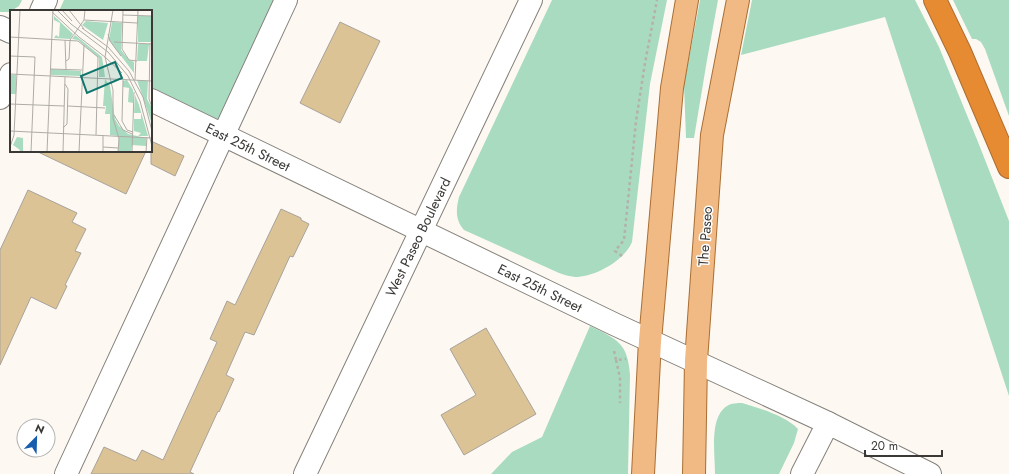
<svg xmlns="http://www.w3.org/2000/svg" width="1009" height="474" font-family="Jost,sans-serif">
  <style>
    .green { fill: #a9dbc0 }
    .building { fill: #dcc395; stroke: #a7a39c }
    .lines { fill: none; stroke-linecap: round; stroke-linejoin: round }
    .minor-casing { stroke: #85817b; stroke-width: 24 }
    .major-casing { stroke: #aa6e33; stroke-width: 24 }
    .highway-casing { stroke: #aa6e33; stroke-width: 24 }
    .path { stroke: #b4b1ab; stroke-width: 2.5; stroke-dasharray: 3 3; stroke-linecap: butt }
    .minor { stroke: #fff; stroke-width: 22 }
    .major { stroke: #f1b984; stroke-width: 22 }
    .highway { stroke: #e78b32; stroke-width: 22 }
    .labels { text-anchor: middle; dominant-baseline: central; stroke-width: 3; stroke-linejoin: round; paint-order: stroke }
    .street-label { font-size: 14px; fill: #3a3936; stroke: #fff }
    .inset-road { fill: none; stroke: #afaca7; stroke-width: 1 }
    .view { fill: #0f766e; fill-opacity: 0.15; stroke: #0f766e; stroke-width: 2 }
    .inset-edge { fill: none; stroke: #3a3936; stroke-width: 2 }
  </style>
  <rect width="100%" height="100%" fill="#fdf9f2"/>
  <g class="green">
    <polygon points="0,0 22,0 19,6 11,11 11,12 0,12"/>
    <polygon points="64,0 275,0 219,120 151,87 151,11 59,11"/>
    <path d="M552 0H667L650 84 632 242C624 261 595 277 575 277 569 276 564 275 559 273L464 230C455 220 456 209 459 197Z"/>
    <polygon points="700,0 718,0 707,60 694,138 686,138 684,85"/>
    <polygon points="752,0 915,0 939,47 978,142 1009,221 1009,396 885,17 741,55"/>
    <polygon points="953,0 1009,0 1009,116 985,49 981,42 976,39 972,39"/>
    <path d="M590 326C617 339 628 343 630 375L628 474H491L512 452 542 437Z"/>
    <path d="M742 403C759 408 786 416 798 429L794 443 779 474H715C715 454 709 417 727 406 731 403 738 403 742 403Z"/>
  </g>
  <g class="building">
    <polygon points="340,22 380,41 340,123 300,103"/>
    <polygon points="151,141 184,156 175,176 151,164"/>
    <polygon points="36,151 146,151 126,194"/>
    <polygon points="28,190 77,213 72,222 86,229 75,251 81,253 65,285 67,286 56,309 31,297 0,365 0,250"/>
    <polygon points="281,209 301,218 301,220 309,224 293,257 290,256 254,335 245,332 226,375 234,379 219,412 218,411 190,472 194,474 91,474 104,447 136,461 142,450 163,460 217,342 210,339 227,301 235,305"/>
    <polygon points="486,328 536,414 464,455 441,415 476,395 450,349"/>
  </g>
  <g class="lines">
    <g class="minor-casing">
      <g id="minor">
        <polyline points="41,11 46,0"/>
        <polyline points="0,27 11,32"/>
        <polyline points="0,98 11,74"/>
        <polyline points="151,100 614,324 828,423 930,474"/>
        <polyline points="66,474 286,0"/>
        <polyline points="305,474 531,0"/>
        <polyline points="802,474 828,423"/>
      </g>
    </g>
    <g class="major-casing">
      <g id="major">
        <polyline points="643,474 650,341 672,88 687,0"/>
        <polyline points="694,474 696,361 712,135 738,0"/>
      </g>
    </g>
    <g class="highway-casing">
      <polyline id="highway" points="935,0 960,52 1009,167"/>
    </g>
    <g class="path">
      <polyline points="622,256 615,251 624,240 636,121 645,63 657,0"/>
      <polyline points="614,351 616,360 626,359"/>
      <polyline points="616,360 620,378 620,403"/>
    </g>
    <use href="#minor" class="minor"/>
    <use href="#major" class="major"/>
    <use href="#highway" class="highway"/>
  </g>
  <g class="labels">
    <g class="street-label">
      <text transform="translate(248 147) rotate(26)">East 25th Street</text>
      <text transform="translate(705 236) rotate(-86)">The Paseo</text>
      <text transform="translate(418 237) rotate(-64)">West Paseo Boulevard</text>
      <text transform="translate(540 288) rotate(26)">East 25th Street</text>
    </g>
  </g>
  <g transform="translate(10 10)">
    <rect width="142" height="142" fill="#fdf9f2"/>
    <path d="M44 6 63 24 60 29 44 28 46 25 49 27 50 13 44 10ZM128 6H142V32H128ZM76 11 98 13 93 30 72 15ZM102 12 112 13 111 40 119 50 124 52V63L99 30ZM65 25 92 47 95 67H89V48L68 30 62 29ZM128 34H139L137 51H127ZM41 59 71 61V66L41 65ZM0 65H6V84H0ZM95 69 100 76 105 109 109 116 118 124 136 128V136L122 135 121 142H108L109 126 100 125V104H95L96 96H93ZM117 70 123 80V93L118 92 119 78 113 77V71ZM127 70 138 71 137 89 142 98V114ZM125 85 129 95 138 126H128L131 123 124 121V109H131V103H124ZM7 127 13 128V142H9L10 140 3 135Z" fill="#a9dbc0"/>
    <path class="inset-road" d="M47 0 61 14 98 42 118 66 130 91 142 136M52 0 62 11M59 0 74 19M103 0 95 47 103 80V108L109 129 108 142M113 0 112 39 119 50 127 51M42 2 69 27 95 47M113 5 142 6M74 10 127 13M72 18 98 37 119 61 133 87 142 121M98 24 100 31 111 46M0 27 68 31 88 47 86 125M55 30 56 59M104 32 142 34M140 33 139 89 142 97M0 46 25 47 21 142M95 47 112 63M56 51 59 49 60 30 74 10 75 0M40 59 72 60M0 64 142 71M113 70 112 111 117 120 123 122M125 70 128 0M0 94 54 96M58 96 95 98M104 105 113 120 122 124M53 118 57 114 58 79 55 74M0 121 142 128M0 137 4 125 10 0M93 137 108 138M37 142 43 0M53 142 55 67M69 142 74 35M93 142V125M122 142 124 82M136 142 137 127"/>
    <path class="view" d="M105 52 112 68 77 83 71 66Z"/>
    <rect width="142" height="142" class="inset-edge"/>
  </g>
  <g transform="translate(36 438) rotate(23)"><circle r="19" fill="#ffffff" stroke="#b0b0af"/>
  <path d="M0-3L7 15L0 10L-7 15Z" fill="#185dad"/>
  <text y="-6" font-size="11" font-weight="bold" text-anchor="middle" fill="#3a3936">N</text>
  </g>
  <path d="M865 450v6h77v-6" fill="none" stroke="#3a3936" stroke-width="2"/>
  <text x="871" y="450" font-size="12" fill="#3a3936" stroke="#ffffff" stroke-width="3" paint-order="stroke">20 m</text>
</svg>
